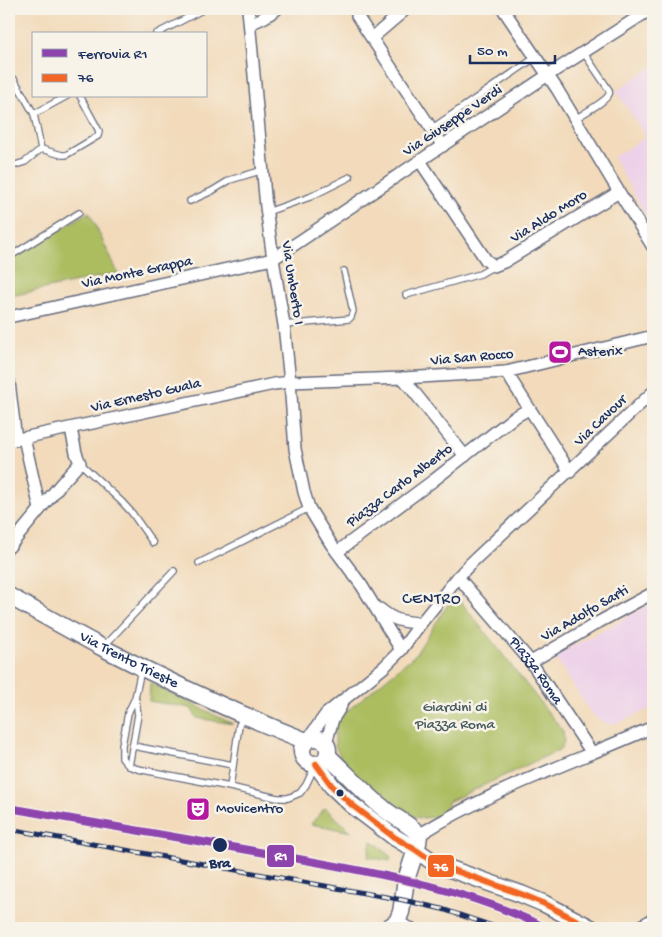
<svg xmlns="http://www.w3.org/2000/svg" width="662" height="937" font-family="'Gochi Hand',sans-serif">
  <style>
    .built { fill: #edd1e9 }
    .green { fill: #acbd60; stroke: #64765f }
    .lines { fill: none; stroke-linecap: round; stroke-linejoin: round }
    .lane-casing { stroke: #666b7e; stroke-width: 8 }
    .street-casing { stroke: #666b7e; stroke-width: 14 }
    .secondary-casing { stroke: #666b7e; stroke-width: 19 }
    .lane { stroke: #fff; stroke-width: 5.5 }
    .street { stroke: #fff; stroke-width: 11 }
    .secondary { stroke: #fff; stroke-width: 16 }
    .rail-casing { stroke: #1b2f5e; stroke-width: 5 }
    .rail { stroke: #f7f3e8; stroke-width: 3; stroke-dasharray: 9; stroke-linecap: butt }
    .bus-1-casing { stroke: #f7f3e8; stroke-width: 10 }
    .bus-1 { stroke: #f26522; stroke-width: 6 }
    .rail-1-casing { stroke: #f7f3e8; stroke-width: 11 }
    .rail-1 { stroke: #8e44ad; stroke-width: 8 }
    .bus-dot { fill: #1b2f5e; stroke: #f7f3e8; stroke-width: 2 }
    .labels { text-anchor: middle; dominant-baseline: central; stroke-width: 5; stroke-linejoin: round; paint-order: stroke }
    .street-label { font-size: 15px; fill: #1b2f5e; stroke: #f7f3e8 }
    .poi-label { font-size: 15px; fill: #1b2f5e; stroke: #f7f3e8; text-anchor: start }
    .park-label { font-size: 15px; fill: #465a5f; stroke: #f7f3e8 }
    .stop-label { font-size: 15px; font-weight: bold; fill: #1b2f5e; stroke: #f7f3e8 }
    .neighbourhood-label { font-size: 16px; letter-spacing: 1px; fill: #1b2f5e; stroke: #f7f3e8 }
    .line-badge { stroke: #f7f3e8; stroke-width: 2 }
    .badge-label { font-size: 14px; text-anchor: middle; font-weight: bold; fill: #fff }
  </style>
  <rect width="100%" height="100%" fill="#f7f3e8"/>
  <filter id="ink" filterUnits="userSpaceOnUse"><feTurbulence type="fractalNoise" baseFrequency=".02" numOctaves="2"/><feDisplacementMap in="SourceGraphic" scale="10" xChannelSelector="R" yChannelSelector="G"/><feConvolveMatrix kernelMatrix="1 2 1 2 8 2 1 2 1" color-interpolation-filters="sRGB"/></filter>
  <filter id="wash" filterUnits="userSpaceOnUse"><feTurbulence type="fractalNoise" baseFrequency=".0096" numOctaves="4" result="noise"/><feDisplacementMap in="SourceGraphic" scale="20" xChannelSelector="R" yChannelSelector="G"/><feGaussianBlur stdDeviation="1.12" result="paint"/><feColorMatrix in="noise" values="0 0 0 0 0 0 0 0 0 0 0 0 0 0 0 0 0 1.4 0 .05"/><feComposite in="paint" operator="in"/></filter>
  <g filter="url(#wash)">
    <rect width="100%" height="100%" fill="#f2daba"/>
    <g class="built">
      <polygon points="653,66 653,228 613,157 646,137 616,91"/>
      <polygon points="653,602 653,707 618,723 609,724 601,721 592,714 554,656 602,631"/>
    </g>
    <g class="green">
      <polygon points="89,212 118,273 11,296 9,278 9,261"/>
      <path d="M458 598 563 731C564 739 565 744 559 750L448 802 447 812C428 820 417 820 398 811L345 767 335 746V726L341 716 415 655 447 606Z"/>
      <polygon points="150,683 233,724 197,718 191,708 149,701"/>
      <polygon points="325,808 352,832 311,824"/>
      <polygon points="371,841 376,843 391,857 390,861 368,857"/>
    </g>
  </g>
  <g filter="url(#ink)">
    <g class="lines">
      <g class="lane-casing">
        <g id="lane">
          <polyline points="156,34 204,9"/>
          <polyline points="9,80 14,79 34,114 41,149 25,162 9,167"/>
          <polyline points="34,114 67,96"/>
          <path d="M575 119C582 114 607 101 609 94 610 93 609 91 609 90L584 53"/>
          <polyline points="431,129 536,57"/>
          <polyline points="41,149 62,155 66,155 98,136 99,131 80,96"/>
          <polyline points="190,201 212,191 230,180 263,170"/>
          <polyline points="267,212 310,197 350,177"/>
          <polyline points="9,257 79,213"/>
          <polyline points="406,295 480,274 494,266"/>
          <polyline points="284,325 349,319 351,317 353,311 344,271"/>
          <polyline points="80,463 122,502 132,513 153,543"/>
          <polyline points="199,563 309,508"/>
          <polyline points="104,646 174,571"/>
          <polyline points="141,670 135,698 128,713 122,745 122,758 125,762 129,766 138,769 230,787 277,798 288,798 300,793 306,785 315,766"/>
          <polyline points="133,746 233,765"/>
          <polyline points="129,766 138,715 136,700"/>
          <polyline points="230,787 239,725 244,716"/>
        </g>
      </g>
      <g class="street-casing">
        <g id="street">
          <polyline points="248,9 266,207 273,259 284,325 290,382 295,449 304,492 309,508 331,544 362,586 401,650"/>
          <polyline points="503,9 557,89 619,192 653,247"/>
          <polyline points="357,16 443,146"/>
          <polyline points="250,24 263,18 277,9"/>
          <polyline points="372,38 406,9"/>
          <polyline points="420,161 486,260 494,266 504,262 619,192"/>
          <polyline points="9,317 273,259 548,75 651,9"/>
          <polyline points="506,372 570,472"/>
          <polyline points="403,378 465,456"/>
          <polyline points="9,382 16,440"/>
          <polyline points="24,438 40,509"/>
          <polyline points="9,441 274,384 290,382 403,378 506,372 653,336"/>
          <polyline points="9,547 60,485 80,463 76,453 71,429"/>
          <polyline points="337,552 434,480 513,418 529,409"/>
          <path id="s1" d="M458 577 531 662 592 753"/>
          <path d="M380 609C394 621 403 622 421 623"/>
          <polyline points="531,662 599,622 653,593"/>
          <polyline points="308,739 326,714 384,667 401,650 421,623 458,577 471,563 653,392"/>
          <polyline points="326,743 333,719 341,706"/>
          <path d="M419 835C492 789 575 762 653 727"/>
          <polyline points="397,922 410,928"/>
          <polyline points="638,928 653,919"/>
        </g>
      </g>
      <g class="secondary-casing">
        <g id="secondary">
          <path id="s2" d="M9 596C41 614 73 632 105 649 171 683 238 714 306 741"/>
          <circle cx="315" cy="751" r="13"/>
          <path d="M328 756C348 775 366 795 388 812 399 820 411 825 419 835L418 843 406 880 401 912 397 922 388 928"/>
          <polyline points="316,764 332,786 352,805 394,837 416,850 436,864 521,894 545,904 591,928"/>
        </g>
      </g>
      <use href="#lane" class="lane"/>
      <use href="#street" class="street"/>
      <use href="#secondary" class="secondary"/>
      <g class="rail-casing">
        <polyline id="rail" points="9,829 403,900 442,909 499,928"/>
      </g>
      <use href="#rail" class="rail"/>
      <g class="bus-1-casing">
        <polyline id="bus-1" points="316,764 332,786 352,805 394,837 416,850 436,864 521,894 545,904 591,928"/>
      </g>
      <use href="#bus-1" class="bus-1"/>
      <g class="rail-1-casing">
        <path id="rail-1" d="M9 808C102 824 195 840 288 857 375 873 466 888 546 928"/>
      </g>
      <use href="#rail-1" class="rail-1"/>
    </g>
  </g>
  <defs>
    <g id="stadium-square" transform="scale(1.25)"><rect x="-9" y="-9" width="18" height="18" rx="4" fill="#b5179e" stroke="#f7f3e8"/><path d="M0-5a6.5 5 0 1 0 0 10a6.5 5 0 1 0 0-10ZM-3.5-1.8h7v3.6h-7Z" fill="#fff"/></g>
    <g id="theatre-square" transform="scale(1.25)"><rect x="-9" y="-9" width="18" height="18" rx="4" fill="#b5179e" stroke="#f7f3e8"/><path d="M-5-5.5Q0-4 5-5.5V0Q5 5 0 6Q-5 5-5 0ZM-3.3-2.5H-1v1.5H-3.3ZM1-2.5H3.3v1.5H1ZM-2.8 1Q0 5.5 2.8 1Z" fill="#fff"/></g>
  </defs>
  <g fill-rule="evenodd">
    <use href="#stadium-square" x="560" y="352"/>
    <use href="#theatre-square" x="198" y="809"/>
  </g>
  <g class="bus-dot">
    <circle cx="340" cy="793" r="4.5"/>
    <circle cx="220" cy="845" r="8"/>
  </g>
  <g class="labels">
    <g class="street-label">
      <text transform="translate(453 121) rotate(-34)">Via Giuseppe Verdi</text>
      <text transform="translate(549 217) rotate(-32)">Via Aldo Moro</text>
      <text transform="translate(137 273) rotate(-12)">Via Monte Grappa</text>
      <text transform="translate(292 283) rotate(81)">Via Umberto I</text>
      <text transform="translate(472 358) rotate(-5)">Via San Rocco</text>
      <text transform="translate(146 396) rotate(-13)">Via Ernesto Guala</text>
      <text transform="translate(601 421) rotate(-44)">Via Cavour</text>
      <text transform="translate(400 486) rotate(-37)">Piazza Carlo Alberto</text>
      <text transform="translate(585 614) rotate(-30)">Via Adolfo Sarti</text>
      <text stroke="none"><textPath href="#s2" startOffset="136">Via Trento Trieste</textPath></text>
      <text stroke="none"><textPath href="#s1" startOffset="122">Piazza Roma</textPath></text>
    </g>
    <g class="poi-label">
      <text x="578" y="352">Asterix</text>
      <text x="216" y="809">Movicentro</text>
    </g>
    <g class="park-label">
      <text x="455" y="708">Giardini di<tspan x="455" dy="17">Piazza Roma</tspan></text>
    </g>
    <g class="stop-label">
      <text x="220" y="864">Bra</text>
    </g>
    <g class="neighbourhood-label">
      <text x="432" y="600">CENTRO</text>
    </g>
  </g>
  <g class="line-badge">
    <rect x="266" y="844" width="29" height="24" rx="5" fill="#8e44ad"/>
    <rect x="427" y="854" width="28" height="24" rx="5" fill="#f26522"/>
  </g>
  <g class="badge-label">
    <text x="281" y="860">R1</text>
    <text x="441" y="871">76</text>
  </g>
  <rect width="662" height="937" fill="none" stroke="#f7f3e8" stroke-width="30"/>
  <rect x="32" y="32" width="175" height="65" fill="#f7f3e8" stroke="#9fa5b1"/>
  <rect x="42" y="49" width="25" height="8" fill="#8e44ad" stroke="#9fa5b1"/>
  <text x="78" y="58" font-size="15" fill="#1b2f5e">Ferrovia R1</text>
  <rect x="42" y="74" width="25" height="8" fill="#f26522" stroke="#9fa5b1"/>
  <text x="78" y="82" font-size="15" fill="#1b2f5e">76</text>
  <path d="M470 55v8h85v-8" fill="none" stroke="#1b2f5e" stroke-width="2.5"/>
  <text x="477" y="55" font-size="15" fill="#1b2f5e" stroke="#f7f3e8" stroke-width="4" paint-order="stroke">50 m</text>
</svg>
